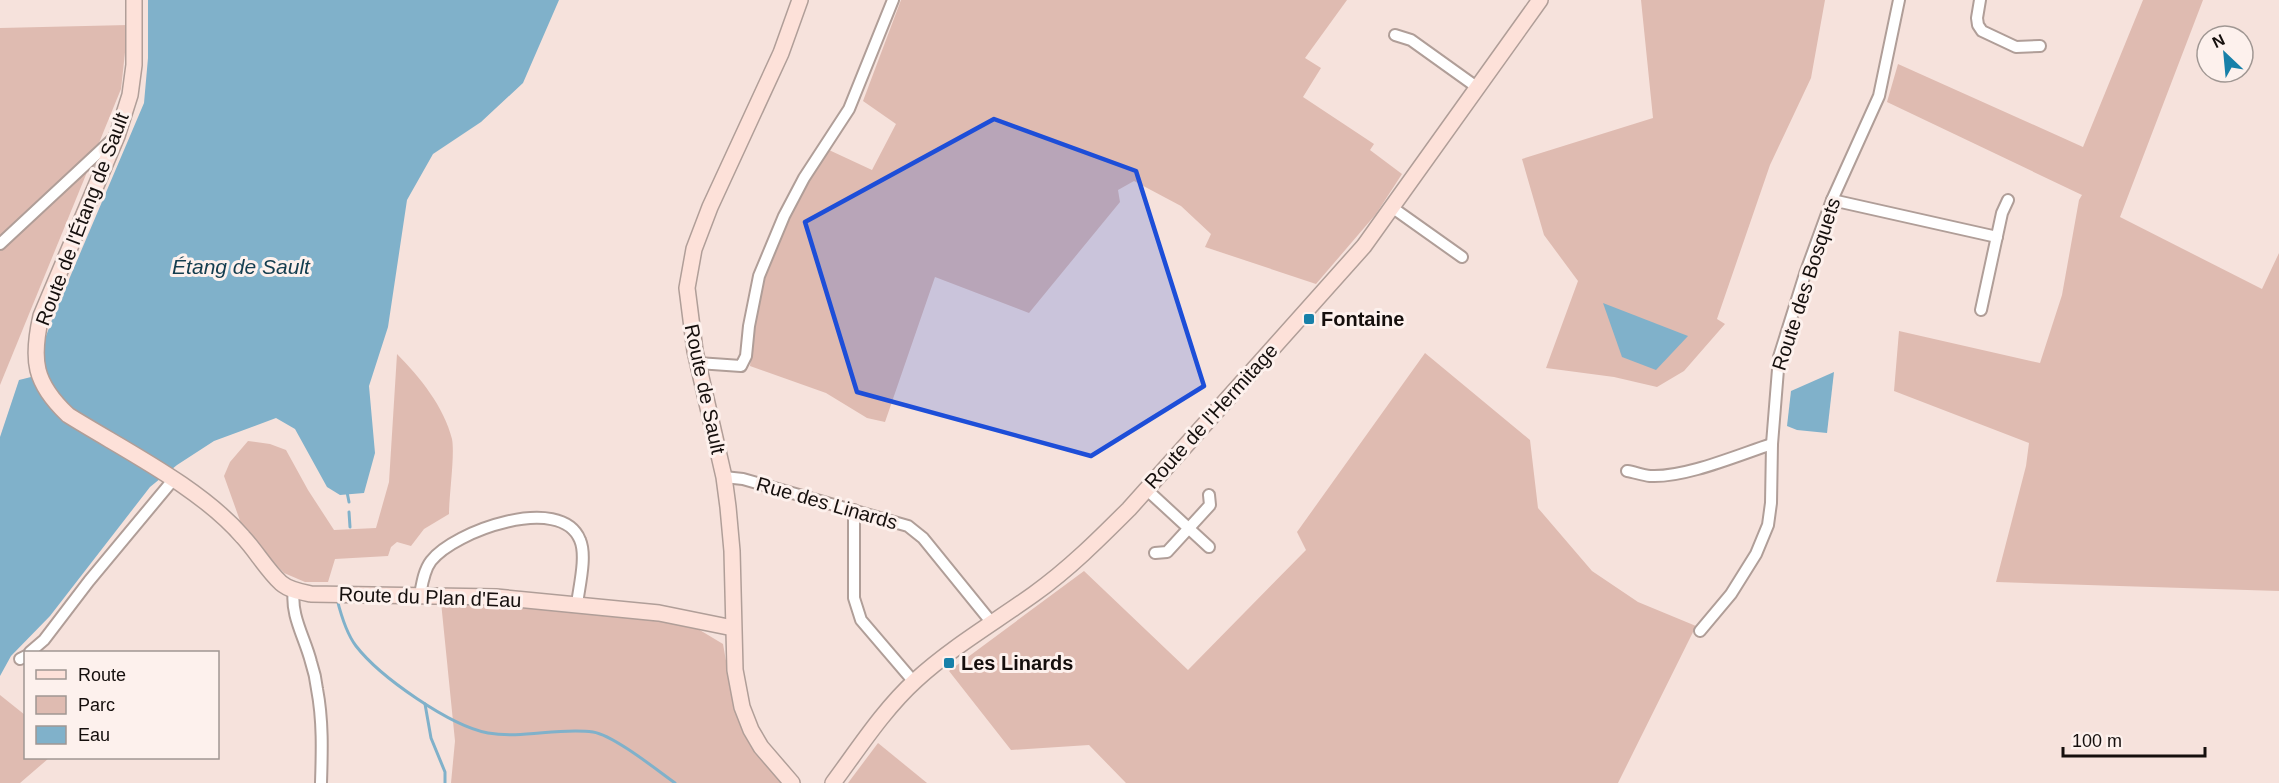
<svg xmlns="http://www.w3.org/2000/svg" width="2279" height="783" font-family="Arial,sans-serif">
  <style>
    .green { fill: #dfbbb1 }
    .water { fill: #80b1ca }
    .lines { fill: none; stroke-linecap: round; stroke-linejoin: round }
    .stream { stroke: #80b1ca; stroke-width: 3 }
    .street-casing { stroke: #b09e98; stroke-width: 14 }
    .secondary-casing { stroke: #b09e98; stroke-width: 18 }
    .street { stroke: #fff; stroke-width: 10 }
    .secondary { stroke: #fde1d9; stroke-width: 15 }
    .marked { fill: #1d4ed8; fill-opacity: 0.2; stroke: #1d4ed8; stroke-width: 4.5; stroke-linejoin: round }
    .poi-dot { fill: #1780a9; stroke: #fdf1ed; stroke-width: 2 }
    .labels { text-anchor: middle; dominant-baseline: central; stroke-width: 6; stroke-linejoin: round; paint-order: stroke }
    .street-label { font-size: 20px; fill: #150f0d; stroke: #fdf1ed }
    .poi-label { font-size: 20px; font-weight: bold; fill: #150f0d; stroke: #fdf1ed; text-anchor: start }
    .water-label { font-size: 21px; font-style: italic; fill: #133d4f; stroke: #fdf1ed }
  </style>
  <rect width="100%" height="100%" fill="#f6e2dc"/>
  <g class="green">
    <polygon points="901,0 1347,0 1305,58 1321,68 1303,97 1374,144 1370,150 1402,174 1376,214 1316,284 1205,247 1211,234 1181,206 1134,181 1118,190 1120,202 1029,313 935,277 885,422 867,418 826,393 750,366 760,273 790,212 829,150 872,170 896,124 863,101"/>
    <polygon points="1641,0 1825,0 1811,78 1770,165 1717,319 1725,324 1684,371 1657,387 1614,377 1546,368 1578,281 1544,235 1522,159 1653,118"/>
    <polygon points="2143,0 2203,0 2120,217 2262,289 2279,253 2279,591 1996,582 2026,466 2029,443 1894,391 1899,331 2040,363 2062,295 2079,200 2082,195 1887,102 1898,64 2083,147"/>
    <polygon points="128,25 121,89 0,385 0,28"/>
    <polygon points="1425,353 1530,440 1538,508 1592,571 1638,602 1696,626 1618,783 1126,783 1089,745 1011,750 949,671 1084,571 1188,670 1306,550 1297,532"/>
    <path d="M397 354C420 377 444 407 452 439 455 454 449 496 449 514L424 529 411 546 397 542 391 547 388 556 335 559 328 582H305L284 573 243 529 224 476 230 462 248 441 270 444 286 450 308 490 334 530 376 528 389 482Z"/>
    <polygon points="441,602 683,620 723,644 731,689 746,738 782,783 451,783 455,741"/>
    <polygon points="0,695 25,715 26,758 49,758 20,783 0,783"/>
    <polygon points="878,743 927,783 848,783"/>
  </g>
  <g class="water">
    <polygon points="148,0 559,0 523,83 481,122 433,154 407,200 388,327 369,386 375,453 364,493 340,495 327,487 295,429 276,418 214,441 177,465 150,487 50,616 11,656 0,676 0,437 19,380 31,377 53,317 144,103 148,58"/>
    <polygon points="1603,303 1688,336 1656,370 1622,357"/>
    <polygon points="1834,372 1827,433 1797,430 1787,426 1791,391"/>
  </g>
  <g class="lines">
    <g class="stream">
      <polyline points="347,492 349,502"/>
      <polyline points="349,512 350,527"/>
      <path d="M337 599C341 615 346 633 356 646 380 677 450 726 488 733 523 739 559 727 593 732 613 735 657 770 675 783"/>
      <polyline points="425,704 431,738 445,772 445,783"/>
    </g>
    <g class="street-casing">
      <g id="street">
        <polyline points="1980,0 1977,18 1978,25 1982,31 2016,47 2040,46"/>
        <polyline points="1395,35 1411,40 1478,88"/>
        <polyline points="1832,200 1997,237"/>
        <polyline points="1393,208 1462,257"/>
        <polyline points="0,244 114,138"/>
        <polyline points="1981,310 2002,213 2008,200"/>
        <polyline points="698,363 741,366 746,356 749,326 759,276 784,216 804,178 849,109 893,0"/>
        <path d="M1627 471C1634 472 1642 475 1650 476 1685 478 1738 455 1772 444"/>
        <polyline points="724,477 743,479 908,526 923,538 992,623"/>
        <polyline points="1146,489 1209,547"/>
        <polyline points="854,510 854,598 861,620 914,682"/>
        <polyline points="1155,553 1167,552 1210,505 1209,495"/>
        <path d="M294 590C290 615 305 638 311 662 314 671 316 680 317 689 323 720 322 752 321 783"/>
        <path d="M420 595C422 584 424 570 431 561 454 531 561 493 580 540 587 556 579 587 577 604"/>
        <polyline points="1700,631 1731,594 1756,554 1768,525 1771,503 1772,444 1779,357 1805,274 1832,200 1879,96 1899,0"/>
        <polyline points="30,652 44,640 89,581 173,480"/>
        <polyline points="20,659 26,656"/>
      </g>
    </g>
    <g class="secondary-casing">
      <g id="secondary">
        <path d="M134 0V65L130 95 117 136 41 316C31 360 34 383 68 415 124 450 200 487 243 537 256 551 267 570 281 583 289 590 301 592 311 594L496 597 659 613 733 628"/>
        <polyline points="792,783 761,747 751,730 742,707 735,670 732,551 728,507 724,477 695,351 687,288 694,249 710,207 781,53 800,0"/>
        <path d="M833 783C859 748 884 709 916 680 952 647 995 622 1034 594 1069 569 1099 539 1129 509L1364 246 1540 0"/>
      </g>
    </g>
    <use href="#street" class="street"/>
    <use href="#secondary" class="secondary"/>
  </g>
  <path class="marked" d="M994 119 1136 171 1204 386 1091 456 857 392 805 222Z"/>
  <g class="poi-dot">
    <rect x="1303" y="313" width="12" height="12" rx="3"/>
    <rect x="943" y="657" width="12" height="12" rx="3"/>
  </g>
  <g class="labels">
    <g class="street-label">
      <text transform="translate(82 219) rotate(-69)">Route de l'Étang de Sault</text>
      <text transform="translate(1806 284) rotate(-72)">Route des Bosquets</text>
      <text transform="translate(705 389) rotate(78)">Route de Sault</text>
      <text transform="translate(1211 416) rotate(-48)">Route de l'Hermitage</text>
      <text transform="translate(827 503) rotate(16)">Rue des Linards</text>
      <text transform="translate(430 597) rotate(2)">Route du Plan d'Eau</text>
    </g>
    <g class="poi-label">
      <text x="1321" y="319">Fontaine</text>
      <text x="961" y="663">Les Linards</text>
    </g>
    <g class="water-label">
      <text x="241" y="266">Étang de Sault</text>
    </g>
  </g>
  <rect x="24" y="651" width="195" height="108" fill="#fdf1ed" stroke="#a09793" stroke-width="1.5"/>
  <rect x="36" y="670" width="30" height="9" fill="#fde1d9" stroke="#a09793" stroke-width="1.5"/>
  <text x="78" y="681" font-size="18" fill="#150f0d">Route</text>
  <rect x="36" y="696" width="30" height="18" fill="#dfbbb1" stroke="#a09793" stroke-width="1.5"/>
  <text x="78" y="711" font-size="18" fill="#150f0d">Parc</text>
  <rect x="36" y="726" width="30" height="18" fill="#80b1ca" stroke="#a09793" stroke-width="1.5"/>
  <text x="78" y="741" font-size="18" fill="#150f0d">Eau</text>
  <g transform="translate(2225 54) rotate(334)"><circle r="28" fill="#fdf1ed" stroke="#a09793" stroke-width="1.5"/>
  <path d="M0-4.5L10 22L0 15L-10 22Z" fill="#1780a9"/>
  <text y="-9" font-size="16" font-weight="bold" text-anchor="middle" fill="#150f0d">N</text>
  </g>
  <path d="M2063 747v9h142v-9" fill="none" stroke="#150f0d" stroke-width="3"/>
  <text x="2072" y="747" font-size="18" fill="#150f0d" stroke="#fdf1ed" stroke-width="4.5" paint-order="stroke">100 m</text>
</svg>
